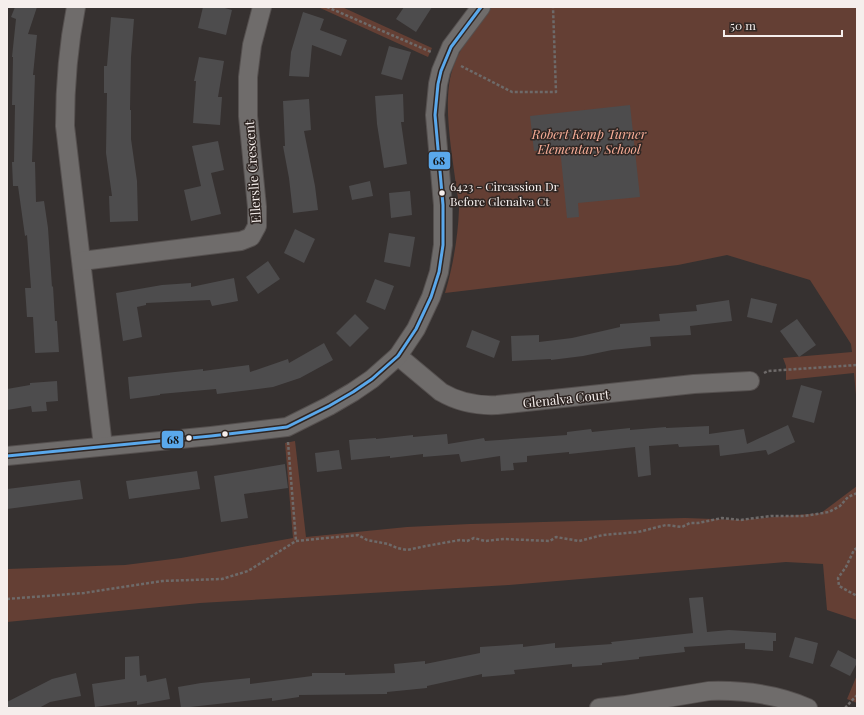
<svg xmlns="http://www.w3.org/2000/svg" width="864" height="715" font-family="'Playfair Display',serif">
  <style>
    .green { fill: #643f34 }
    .building { fill: #4d4c4d }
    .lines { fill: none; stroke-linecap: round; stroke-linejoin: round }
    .minor-casing { stroke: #55504f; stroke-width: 20 }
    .path { stroke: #6e6a69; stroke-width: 2.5; stroke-dasharray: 3 2; stroke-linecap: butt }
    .minor { stroke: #6f6c6b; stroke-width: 18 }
    .bus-1-casing { stroke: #2f2623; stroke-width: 6 }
    .bus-1 { stroke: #5aa8eb; stroke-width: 3 }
    .bus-dot { fill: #f5eeec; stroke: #2f2623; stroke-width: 1.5 }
    .labels { text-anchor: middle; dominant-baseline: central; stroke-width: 3; stroke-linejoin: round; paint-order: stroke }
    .bus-label { font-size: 12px; fill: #f5eeec; stroke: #2f2623; text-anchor: start }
    .park-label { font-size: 13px; font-style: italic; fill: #f9ae98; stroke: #2f2623 }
    .street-label { font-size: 13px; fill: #f5eeec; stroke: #2f2623 }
    .line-badge { stroke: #2f2623; stroke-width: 1.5 }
    .pale-badge-label { font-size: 11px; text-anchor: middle; font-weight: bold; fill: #111 }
  </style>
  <rect width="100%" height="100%" fill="#363130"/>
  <g class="green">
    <polygon points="318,7 342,7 432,48 428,57"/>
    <path d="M492 7H857V406L854 373 786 380V366L783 358 852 352 851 344 810 280 727 255 678 265 445 293C453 266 458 237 459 209 459 201 457 193 456 185 452 154 444 110 450 79 456 51 474 29 492 7Z"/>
    <polygon points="295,441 306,537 407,527 470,524 685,518 740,520 821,513 857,486 857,620 827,610 823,564 786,562 509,585 200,603 7,622 7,569 125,565 181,558 293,538 285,443"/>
    <polygon points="857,675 857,703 847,699"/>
  </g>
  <g class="building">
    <polygon points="15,7 37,7 28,34 37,35 33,75 35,75 32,162 35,162 36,202 44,201 48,228 52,287 53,286 55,321 57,321 59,352 35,353 33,317 27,317 25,288 31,288 27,235 25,236 18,186 13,186 12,162 14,162 15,105 12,105 13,57 12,57 16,19 11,17"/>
    <polygon points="203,7 221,7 232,10 226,35 198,28"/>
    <polygon points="404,7 432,7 416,32 396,19"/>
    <polygon points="303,12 324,19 320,30 347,40 341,56 312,45 309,77 289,76 291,52"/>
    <polygon points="111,17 134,19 131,57 130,110 131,110 131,139 137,181 138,221 110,222 109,196 112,196 106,153 107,93 104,93 104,66 107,66"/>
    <polygon points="389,46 411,52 402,80 381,74"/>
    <polygon points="199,57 224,61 218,97 222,97 220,125 193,123 196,81 194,81"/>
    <polygon points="403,94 404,122 401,122 407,164 384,168 377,124 375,96"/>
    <polygon points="309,99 311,130 304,131 315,186 318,210 293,213 289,178 283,146 285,146 283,101"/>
    <polygon points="630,105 640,197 578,203 579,217 567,218 560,148 534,151 530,116"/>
    <polygon points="218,141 224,170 211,173 221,214 191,221 184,190 201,186 192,146"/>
    <polygon points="370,181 373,196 352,200 349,186"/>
    <polygon points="410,191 412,215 391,218 389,193"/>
    <polygon points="295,229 315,239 304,263 284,253"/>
    <polygon points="389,233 415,237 410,267 384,262"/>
    <polygon points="268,261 280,279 258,294 246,277"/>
    <polygon points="234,278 238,301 212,306 210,300 146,303 146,305 137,307 142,337 123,341 116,293 162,285 191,283 191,287"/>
    <polygon points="375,279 394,286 385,310 366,302"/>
    <polygon points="751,298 777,304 772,323 747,317"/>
    <polygon points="729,300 732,321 690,326 691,335 650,337 651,346 612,350 583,356 551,360 551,359 512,361 511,336 539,335 539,342 572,338 620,327 620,324 660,321 659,314 697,311 696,305"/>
    <polygon points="355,314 369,328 350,347 336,333"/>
    <polygon points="797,319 816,345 799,357 780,331"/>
    <polygon points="472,330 500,341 494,358 466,347"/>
    <polygon points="324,343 333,360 300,378 273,387 217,394 216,389 160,394 160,395 130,399 128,377 203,369 203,371 249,365 250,372 288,359 289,363"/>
    <polygon points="57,381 58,401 46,402 47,411 32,412 31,406 7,410 7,389 30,385 30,383"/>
    <polygon points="801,385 822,391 814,423 792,417"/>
    <polygon points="788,425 795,442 768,455 766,450 720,456 719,445 679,447 678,444 649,446 651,475 638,477 635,447 569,454 569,452 527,456 527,462 513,463 514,470 501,471 500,456 461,462 459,454 423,457 423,454 390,458 390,456 351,460 349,440 376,438 376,439 413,435 413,437 447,434 448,444 484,438 485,441 567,435 567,432 591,429 592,432 630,428 630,430 666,427 666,428 709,426 709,434 744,429 747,444"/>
    <polygon points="339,450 342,469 317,472 315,453"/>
    <polygon points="285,464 288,488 244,494 248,518 221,522 214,476"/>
    <polygon points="197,471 200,489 129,499 126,481"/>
    <polygon points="80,480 83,499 7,509 7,489"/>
    <polygon points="703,597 707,632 729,630 776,633 776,641 773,641 773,651 745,649 745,643 684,647 685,652 639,657 639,659 602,663 602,665 572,667 572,664 514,670 515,674 482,677 482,674 427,686 427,688 387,692 387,694 299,695 299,697 272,701 272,698 181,708 178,687 201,683 250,678 250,684 312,676 312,673 345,673 345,675 395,673 394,664 425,661 425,664 480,653 480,647 523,644 523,647 555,643 555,648 612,644 611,642 693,633 689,598"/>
    <polygon points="795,637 818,643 813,664 789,657"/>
    <polygon points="838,650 857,660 857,663 850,676 830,666"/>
    <polygon points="139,656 140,676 146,675 147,682 166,678 170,699 137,705 137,701 95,707 92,684 125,679 125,657"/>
    <polygon points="76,673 81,696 50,702 39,708 7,708 7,702 52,679"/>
  </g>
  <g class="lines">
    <g class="minor-casing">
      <g id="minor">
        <path d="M76 7C68 47 65 85 65 126L103 446"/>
        <polyline points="82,261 241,241 251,237 257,226 257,207 248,116 248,77 252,45 262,7"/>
        <path d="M398 356 441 392C458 402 476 406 497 405L694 384 750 381"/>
        <polyline points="7,456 211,436 287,427 329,406 353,392 372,379 398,356 416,329 431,297 439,272 443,245 443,205 435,115 438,84 441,71 451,47 481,7"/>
        <path d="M599 708 625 705 709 691C744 690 777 694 808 708"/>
      </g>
    </g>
    <g class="path">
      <polyline points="327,7 431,52"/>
      <polyline points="461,66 512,92 556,92 553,7"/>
      <polyline points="764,373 768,371 857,365"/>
      <polyline points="288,442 296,541"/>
      <polyline points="857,548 854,550 846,567 838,578 839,586 857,596"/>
      <polyline points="7,599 84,593 162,581 222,579 248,571 296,541 358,535 367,540 388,544 397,548 407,550 426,546 460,540 467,541 474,538 485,541 504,539 550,541 556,537 579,541 603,535 638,532 666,525 682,527 690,523 698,523 722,518 740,520 771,516 804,516 829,512 840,506 848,497 857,493"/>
      <polyline points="845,708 857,695"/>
    </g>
    <use href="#minor" class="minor"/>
    <g class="bus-1-casing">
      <polyline id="bus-1" points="7,456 211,436 287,427 329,406 353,392 372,379 398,356 416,329 431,297 439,272 443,245 443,205 435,115 438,84 441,71 451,47 481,7"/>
    </g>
    <use href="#bus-1" class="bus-1"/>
  </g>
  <g class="bus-dot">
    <circle cx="442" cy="193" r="3.5"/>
    <circle cx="225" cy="434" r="3.5"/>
    <circle cx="189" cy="438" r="3.5"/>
  </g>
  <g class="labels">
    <g class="bus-label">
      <text x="450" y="186">6423 - Circassion Dr<tspan x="450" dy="15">Before Glenalva Ct</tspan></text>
    </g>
    <g class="park-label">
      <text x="589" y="133">Robert Kemp Turner<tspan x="589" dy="15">Elementary School</tspan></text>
    </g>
    <g class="street-label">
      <text transform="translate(252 172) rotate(-94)">Ellerslie Crescent</text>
      <text transform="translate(566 398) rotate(-6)">Glenalva Court</text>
    </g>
  </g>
  <g class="line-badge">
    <rect x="428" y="151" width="23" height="19" rx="4" fill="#5aa8eb"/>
    <rect x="161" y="430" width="23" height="19" rx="4" fill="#5aa8eb"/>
  </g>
  <g class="pale-badge-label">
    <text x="439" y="165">68</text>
    <text x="173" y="444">68</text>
  </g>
  <rect width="864" height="715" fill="none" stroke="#f5eeec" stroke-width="16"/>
  <path d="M724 30v6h118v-6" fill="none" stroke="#f5eeec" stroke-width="2"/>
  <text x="730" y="30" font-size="12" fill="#f5eeec" stroke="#2f2623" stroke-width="3" paint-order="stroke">50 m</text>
</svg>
